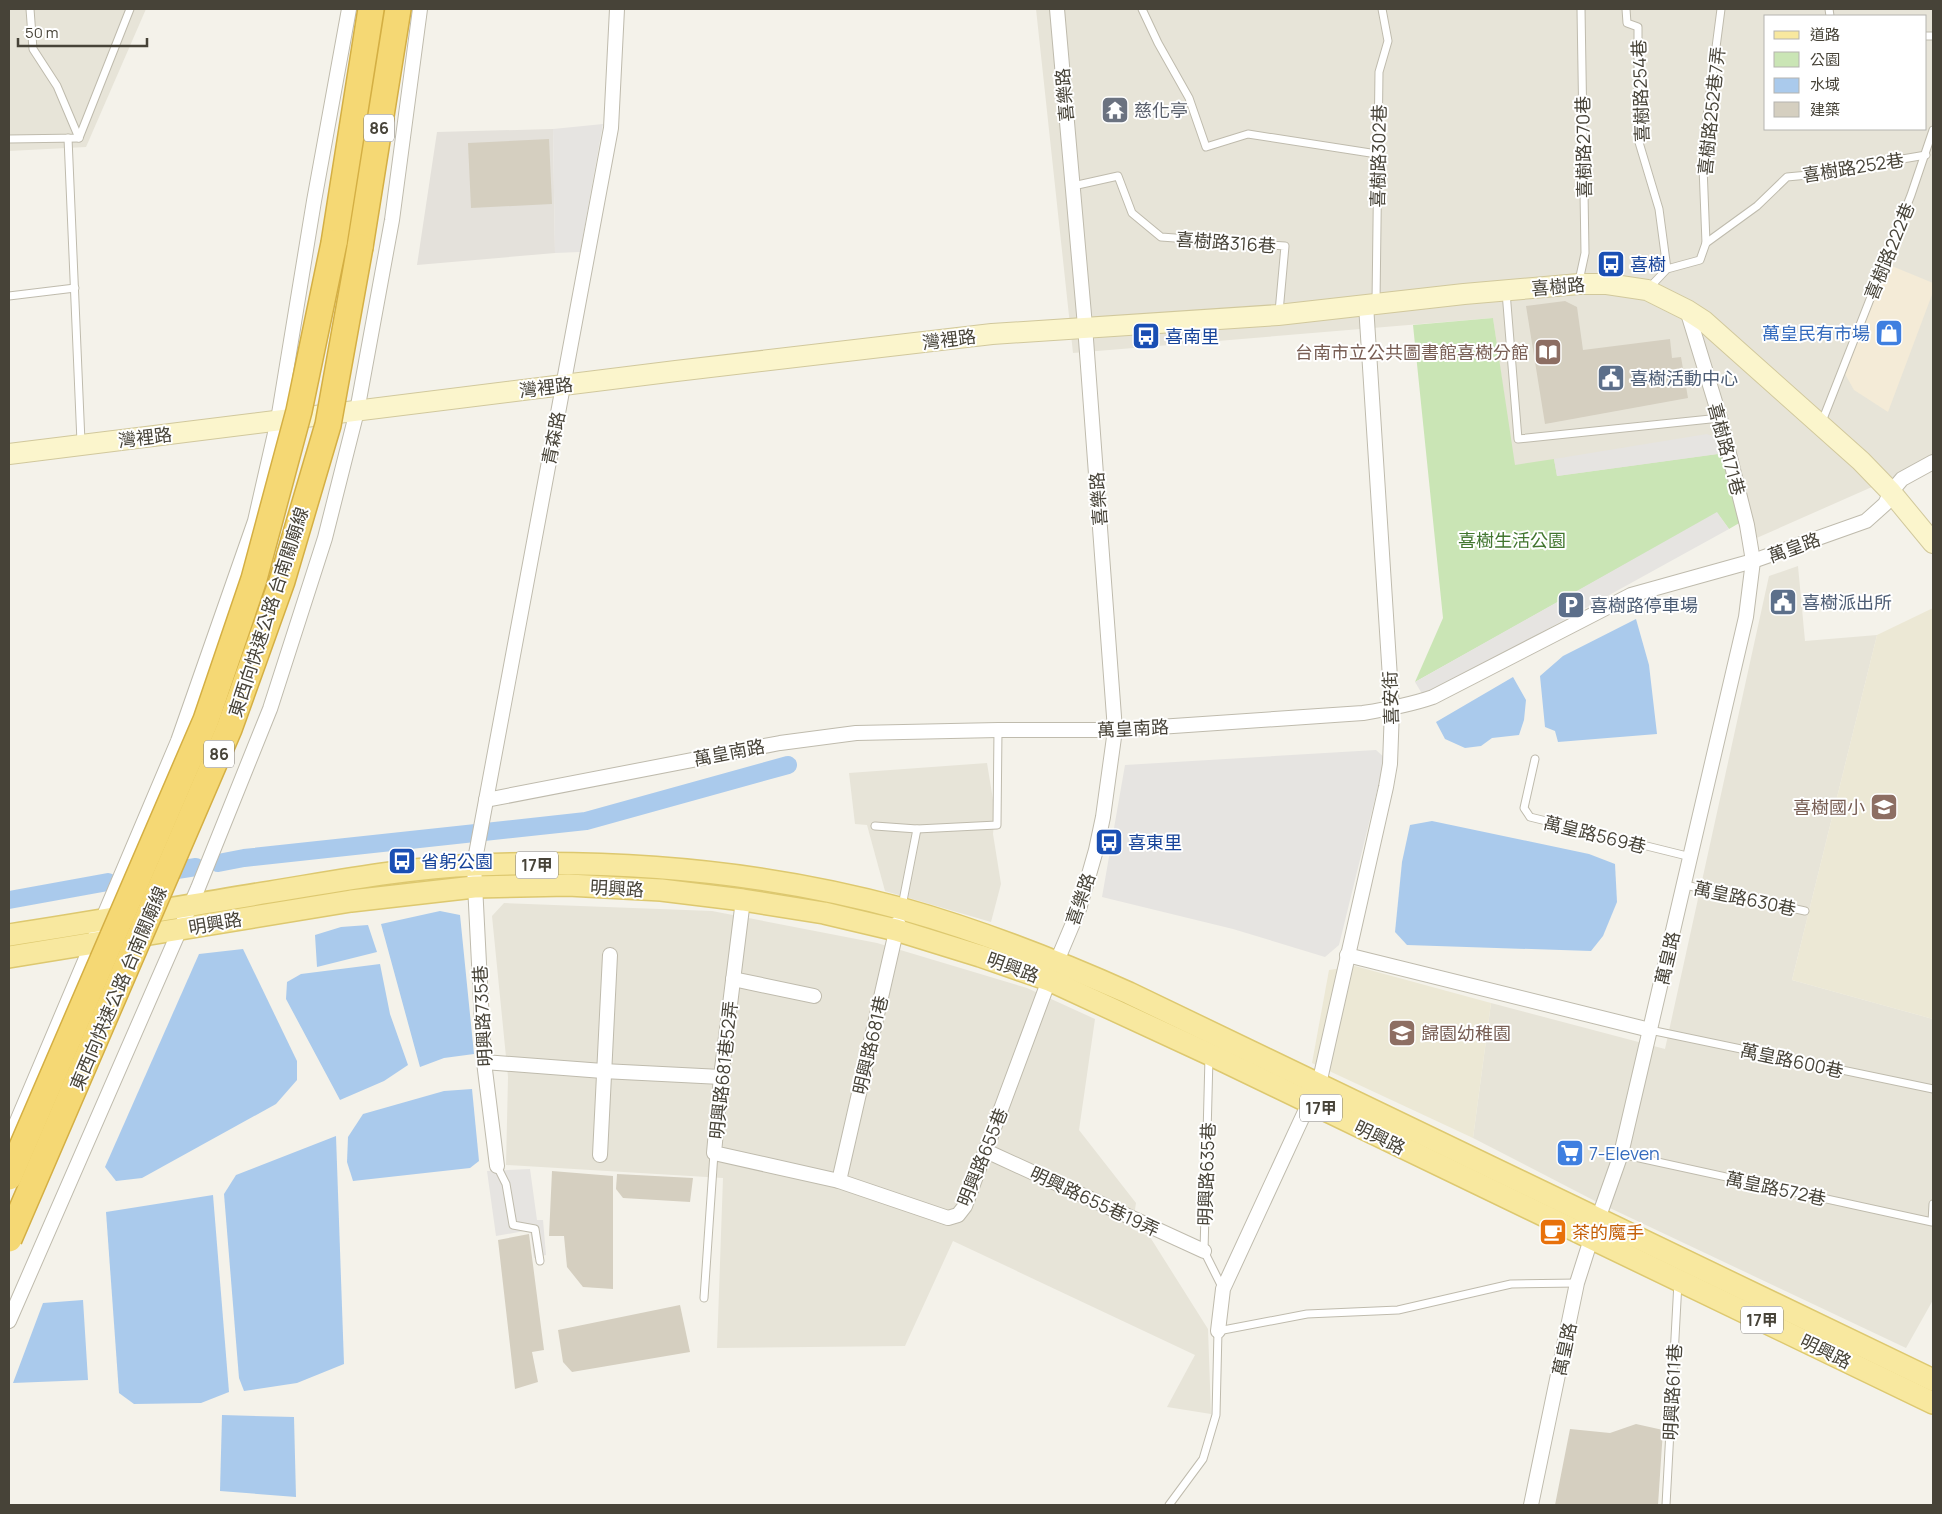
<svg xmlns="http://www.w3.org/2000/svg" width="1942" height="1514" font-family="Manrope,'Noto Sans TC',sans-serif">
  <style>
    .residential { fill: #e7e4d8; fill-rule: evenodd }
    .commercial { fill: #f4ebd7 }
    .industrial { fill: #e4e1db }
    .education { fill: #ece8d5 }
    .green { fill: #cae5b5 }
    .parking { fill: #e6e4e1 }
    .water { fill: #aacaec }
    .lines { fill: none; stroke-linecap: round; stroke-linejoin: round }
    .canal { stroke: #aacaec; stroke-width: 18 }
    .building { fill: #d5cfc0 }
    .lane-casing { stroke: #bfbbad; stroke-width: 9 }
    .street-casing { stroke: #bfbbad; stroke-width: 16 }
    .secondary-casing { stroke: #d1c89c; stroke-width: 22 }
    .primary-casing { stroke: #ddc86f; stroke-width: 24 }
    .highway-casing { stroke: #d4af44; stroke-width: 28 }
    .lane { stroke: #fff; stroke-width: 7 }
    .street { stroke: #fff; stroke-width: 14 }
    .secondary { stroke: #fbf5cc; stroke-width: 20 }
    .primary { stroke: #f8e89f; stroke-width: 21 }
    .highway { stroke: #f5d874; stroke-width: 25 }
    .highway-bridge-casing { stroke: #d4af44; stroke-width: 28; stroke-linecap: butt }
    .highway-bridge { stroke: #f5d874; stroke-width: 25 }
    .labels { text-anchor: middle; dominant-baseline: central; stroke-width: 4; stroke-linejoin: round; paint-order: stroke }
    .shield { fill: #fff; stroke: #7e7b74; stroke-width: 1 }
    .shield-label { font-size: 16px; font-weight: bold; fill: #474338 }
    .street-label { font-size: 18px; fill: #474338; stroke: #fff }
    .worship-label { font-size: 18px; fill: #5b616d; stroke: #fff; text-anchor: start }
    .transit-label { font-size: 18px; fill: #164399; stroke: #fff; text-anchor: start }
    .shop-label { font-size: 18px; fill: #366cbe; stroke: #fff; text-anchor: end }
    .education-label { font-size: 18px; fill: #785e54; stroke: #fff; text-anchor: end }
    .service-label { font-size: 18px; fill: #4e5e75; stroke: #fff; text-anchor: start }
    .park-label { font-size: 18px; fill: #42762f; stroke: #fff }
    .food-label { font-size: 18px; fill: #c56008; stroke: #fff; text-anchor: start }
  </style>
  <rect width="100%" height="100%" fill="#f4f2ea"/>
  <g class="residential">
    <polygon points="9,9 146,9 86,147 9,151"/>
    <path d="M1036 9H1933V460L1743 544 1741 522 1514 465 1493 318 1073 353ZM1766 16H1926V129H1766Z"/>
    <polygon points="1798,566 1805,641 1877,635 1792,980 1933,1019 1933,1300 1906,1348 1595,1201 1473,1138 1491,1003 1665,1049 1769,576"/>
    <polygon points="987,763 995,812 993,834 1001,884 991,922 885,891 867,825 855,824 849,773"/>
    <polygon points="504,903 712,911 877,943 1027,988 1095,1019 1079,1130 1136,1203 1132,1229 1150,1237 1208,1329 1211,1414 1167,1407 1195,1355 953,1241 905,1346 717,1348 723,1178 506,1165 508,1077 492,916"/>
  </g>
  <polygon class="commercial" points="1887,264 1933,283 1933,292 1888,412 1854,390 1845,374"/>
  <polygon class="industrial" points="553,129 555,253 417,265 437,132"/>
  <g class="education">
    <polygon points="1933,608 1933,1019 1792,980 1877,635"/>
    <polygon points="1355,966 1491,1003 1473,1138 1312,1063 1329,970"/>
  </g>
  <polygon class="green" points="1493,318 1515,465 1554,459 1557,476 1725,453 1741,522 1729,529 1717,513 1415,682 1443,618 1413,325"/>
  <g class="parking">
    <polygon points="603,124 580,252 555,253 553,129"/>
    <polygon points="1707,434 1721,440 1725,453 1557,476 1554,459"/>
    <polygon points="1717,512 1729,529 1424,697 1415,682"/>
    <polygon points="1376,750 1385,758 1339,945 1325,957 1233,929 1102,897 1125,765"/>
    <polygon points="530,1169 537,1220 543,1220 546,1255 534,1258 530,1230 496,1236 487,1171"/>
  </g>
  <g class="water">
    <polygon points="1636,619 1649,665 1657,734 1558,742 1555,731 1545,727 1540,676 1563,656"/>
    <polygon points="1513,677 1526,700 1524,720 1519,735 1492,738 1481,746 1465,748 1445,739 1436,722"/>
    <polygon points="1432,821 1589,854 1615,864 1617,902 1603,936 1591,951 1407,945 1395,932 1402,862 1410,825"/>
    <polygon points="440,911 460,915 474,1054 444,1058 420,1067 381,924"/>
    <polygon points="368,925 377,952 317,967 315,935 341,927"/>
    <polygon points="243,949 297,1061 297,1080 276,1104 142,1178 116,1181 105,1167 199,954"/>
    <polygon points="380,964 390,1014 408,1065 384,1081 340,1100 286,999 287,982 301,974"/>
    <polygon points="472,1089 479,1161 470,1168 353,1181 347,1162 348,1137 363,1114 444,1091"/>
    <polygon points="336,1136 344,1364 297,1383 244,1391 239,1378 224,1194 236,1175"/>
    <polygon points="213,1195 229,1392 201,1403 134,1404 119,1393 106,1212"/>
    <polygon points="83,1300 88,1380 13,1383 43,1303"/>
    <polygon points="222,1415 294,1417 296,1497 220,1491"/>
  </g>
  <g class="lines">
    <g class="canal">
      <polyline points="218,863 244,858 586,821 788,765"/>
      <polyline points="158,873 196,867"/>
      <polyline points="9,900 108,882"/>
    </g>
  </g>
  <g class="building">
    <polygon points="549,139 552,204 471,208 468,143"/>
    <polygon points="1565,301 1577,307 1583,350 1670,339 1672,358 1681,357 1688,398 1545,424 1526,306"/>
    <polygon points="552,1171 613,1176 613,1289 583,1287 567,1267 564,1236 549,1236"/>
    <polygon points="617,1174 693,1178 690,1202 623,1198 616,1189"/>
    <polygon points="529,1234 544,1350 532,1352 538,1382 515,1389 498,1240"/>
    <polygon points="680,1305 690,1352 572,1372 563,1362 558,1330"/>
    <polygon points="1636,1424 1663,1430 1658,1505 1555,1505 1570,1429 1610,1433"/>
  </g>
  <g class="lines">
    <g class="lane-casing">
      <g id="lane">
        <polyline points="30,9 33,49 57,86 79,138"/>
        <polyline points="1142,9 1158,43 1189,98 1206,147 1248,134 1377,154"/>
        <polyline points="1626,9 1627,23 1638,27 1638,139 1659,209 1667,269"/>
        <polyline points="1829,9 1830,16"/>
        <polyline points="1926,36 1933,36"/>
        <polyline points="68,138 81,442"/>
        <polyline points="9,139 79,138 130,9"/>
        <polyline points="1073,186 1118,176 1132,213 1161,237 1285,246 1279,312"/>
        <polyline points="1706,243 1703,167 1704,139 1721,9"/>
        <polyline points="1579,281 1585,253 1581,9"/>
        <polyline points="1649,288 1667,269 1700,260 1706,243 1757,206 1787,177 1808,175 1926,155"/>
        <polyline points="1506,292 1518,439 1720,418"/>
        <polyline points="9,296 75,288"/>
        <polyline points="1376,302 1379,72 1388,41 1382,9"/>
        <polyline points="1821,424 1911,195 1933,130"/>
        <polyline points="1535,759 1524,808 1530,817 1691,857"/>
        <polyline points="875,826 917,829 997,825 998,730"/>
        <polyline points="1685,885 1805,911"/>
        <polyline points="902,906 917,829"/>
        <polyline points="1650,1030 1933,1089"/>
        <polyline points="1209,1057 1204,1251 1223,1289"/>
        <polyline points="1621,1154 1932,1222 1933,1204"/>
        <polyline points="497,1166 506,1184 513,1225 535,1229 540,1261"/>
        <polyline points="704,1298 714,1153"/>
        <polyline points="1169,1505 1203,1459 1216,1415 1218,1331 1307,1314 1398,1310 1511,1284 1577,1283"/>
        <polyline points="1666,1505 1678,1282"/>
      </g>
    </g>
    <g class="street-casing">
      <g id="street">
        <path d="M486 800 780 743 856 733 998 730H1115L1363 713C1388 709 1410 705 1433 697L1631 595 1753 561 1866 521 1885 504 1891 492 1902 479 1933 462"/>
        <polyline points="743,900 721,1077 714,1153 839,1181 948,1218 958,1215 965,1206 1049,980 1079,909 1088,878 1096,850 1103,817 1115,730 1085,326 1057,9"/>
        <polyline points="1347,955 1650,1030"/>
        <polyline points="733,979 814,996"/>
        <polyline points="484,1062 603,1071 721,1077"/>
        <polyline points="1319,1084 1386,787 1390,764 1392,709 1366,305"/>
        <polyline points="9,1140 178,741 255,521 278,420 314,201 349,9"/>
        <polyline points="986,1151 1204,1251"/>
        <polyline points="600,1155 610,955"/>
        <polyline points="497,1166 484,1062 474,865 611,128 617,9"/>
        <polyline points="839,1181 898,923"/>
        <polyline points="9,1321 198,888 270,709 325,538 357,411 392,220 420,9"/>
        <polyline points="1218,1331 1223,1289 1309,1103"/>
        <polyline points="1531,1505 1577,1283 1591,1239 1621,1154 1746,617 1753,561 1747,525 1720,418 1687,310"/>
      </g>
    </g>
    <g class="secondary-casing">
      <polyline id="secondary" points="9,454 676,371 992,334 1278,315 1464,294 1579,284 1607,284 1647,290 1687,310 1704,321 1861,461 1891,492 1933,543"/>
    </g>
    <g class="primary-casing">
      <g id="primary">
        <path d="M9 935C96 922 183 906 270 892 338 881 406 868 475 865 618 859 764 871 903 909 981 931 1055 960 1129 993L1933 1380"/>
        <polyline points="9,957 351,901 474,887 568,885 661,890 743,900 824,913 896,930 980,956 1049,980 1209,1054 1933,1403"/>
      </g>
    </g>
    <g class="highway-casing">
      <g id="highway">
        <polyline points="334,243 371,9"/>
        <polyline points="360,247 398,9"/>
      </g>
    </g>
    <use href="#lane" class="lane"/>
    <use href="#street" class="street"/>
    <use href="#secondary" class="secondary"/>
    <use href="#primary" class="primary"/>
    <use href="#highway" class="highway"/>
    <g class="highway-bridge-casing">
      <g id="highway-bridge">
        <polyline points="9,1177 206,720 254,579 299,411 334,243"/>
        <polyline points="9,1239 229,729 282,581 328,425 360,247"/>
      </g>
    </g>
    <use href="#highway-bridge" class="highway-bridge"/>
  </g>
  <defs>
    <g id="temple-square" transform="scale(1.4375)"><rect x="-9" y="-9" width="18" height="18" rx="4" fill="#6b7280" stroke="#fff"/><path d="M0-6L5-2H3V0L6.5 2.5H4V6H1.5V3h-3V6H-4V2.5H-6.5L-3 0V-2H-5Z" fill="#fff"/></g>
    <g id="bus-square" transform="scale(1.4375)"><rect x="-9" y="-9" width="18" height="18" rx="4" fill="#1a4fb4" stroke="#fff"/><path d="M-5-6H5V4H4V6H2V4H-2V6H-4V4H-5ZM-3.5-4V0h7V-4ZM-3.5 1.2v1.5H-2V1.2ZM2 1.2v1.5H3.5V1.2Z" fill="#fff"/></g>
    <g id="shop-square" transform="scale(1.4375)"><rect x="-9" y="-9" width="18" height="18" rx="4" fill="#3f7fe0" stroke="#fff"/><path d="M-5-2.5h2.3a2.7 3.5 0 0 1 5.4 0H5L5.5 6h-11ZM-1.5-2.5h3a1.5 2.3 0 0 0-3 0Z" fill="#fff"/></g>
    <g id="library-square" transform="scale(1.4375)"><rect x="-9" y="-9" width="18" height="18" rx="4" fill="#8d6e63" stroke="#fff"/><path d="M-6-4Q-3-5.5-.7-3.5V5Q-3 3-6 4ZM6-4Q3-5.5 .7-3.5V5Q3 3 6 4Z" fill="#fff"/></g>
    <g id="civic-square" transform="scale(1.4375)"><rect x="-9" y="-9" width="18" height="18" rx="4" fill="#5c6f8a" stroke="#fff"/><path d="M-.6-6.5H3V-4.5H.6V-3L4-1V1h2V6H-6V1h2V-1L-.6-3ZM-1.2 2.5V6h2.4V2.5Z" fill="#fff"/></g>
    <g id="parking-square" transform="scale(1.4375)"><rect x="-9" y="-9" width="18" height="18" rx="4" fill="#5c6f8a" stroke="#fff"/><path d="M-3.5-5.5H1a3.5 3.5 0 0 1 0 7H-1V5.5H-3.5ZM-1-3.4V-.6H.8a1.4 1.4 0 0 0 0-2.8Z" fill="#fff"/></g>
    <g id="school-square" transform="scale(1.4375)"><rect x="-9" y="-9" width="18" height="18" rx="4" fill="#8d6e63" stroke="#fff"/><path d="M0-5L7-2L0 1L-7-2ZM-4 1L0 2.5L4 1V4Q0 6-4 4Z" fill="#fff"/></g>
    <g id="supermarket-square" transform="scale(1.4375)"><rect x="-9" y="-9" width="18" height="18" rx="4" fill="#3f7fe0" stroke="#fff"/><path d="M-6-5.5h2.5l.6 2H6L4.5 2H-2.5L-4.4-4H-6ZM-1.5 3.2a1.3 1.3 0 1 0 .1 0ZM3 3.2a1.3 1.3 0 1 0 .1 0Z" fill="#fff"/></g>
    <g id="cafe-square" transform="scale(1.4375)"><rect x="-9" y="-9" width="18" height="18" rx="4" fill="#e8710a" stroke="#fff"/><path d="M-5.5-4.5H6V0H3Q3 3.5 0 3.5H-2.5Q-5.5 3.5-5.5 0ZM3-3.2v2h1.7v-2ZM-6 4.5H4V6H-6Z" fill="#fff"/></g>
  </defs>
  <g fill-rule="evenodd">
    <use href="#temple-square" x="1115" y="110"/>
    <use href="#bus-square" x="1611" y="264"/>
    <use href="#shop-square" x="1889" y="333"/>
    <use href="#bus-square" x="1146" y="336"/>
    <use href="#library-square" x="1548" y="352"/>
    <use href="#civic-square" x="1611" y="378"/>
    <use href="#civic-square" x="1783" y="602"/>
    <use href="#parking-square" x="1571" y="605"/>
    <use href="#school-square" x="1884" y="807"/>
    <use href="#bus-square" x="1109" y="842"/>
    <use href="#bus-square" x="402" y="861"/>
    <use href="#school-square" x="1402" y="1033"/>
    <use href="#supermarket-square" x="1570" y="1153"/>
    <use href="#cafe-square" x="1553" y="1232"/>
  </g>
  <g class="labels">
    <g class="shield">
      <rect x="364" y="114.5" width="30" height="27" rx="4"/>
      <rect x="204" y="740.5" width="30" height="27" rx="4"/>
      <rect x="516" y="851.5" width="42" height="27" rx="4"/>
      <rect x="1300" y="1094.5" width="42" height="27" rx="4"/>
      <rect x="1741" y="1306.5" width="42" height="27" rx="4"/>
    </g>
    <g class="shield-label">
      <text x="379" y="128">86</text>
      <text x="219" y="754">86</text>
      <text x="537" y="865">17甲</text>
      <text x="1321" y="1108">17甲</text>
      <text x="1762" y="1320">17甲</text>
    </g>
    <g class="street-label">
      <text transform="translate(1640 91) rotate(-92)">喜樹路254巷</text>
      <text transform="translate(1064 95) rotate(-95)">喜樂路</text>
      <text transform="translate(1711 111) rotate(-84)">喜樹路252巷7弄</text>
      <text transform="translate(1583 147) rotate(-91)">喜樹路270巷</text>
      <text transform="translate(1378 156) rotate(-89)">喜樹路302巷</text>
      <text transform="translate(1853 167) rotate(-9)">喜樹路252巷</text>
      <text transform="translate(1226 242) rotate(4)">喜樹路316巷</text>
      <text transform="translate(1889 251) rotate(-68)">喜樹路222巷</text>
      <text transform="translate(1558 286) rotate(-5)">喜樹路</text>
      <text transform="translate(949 339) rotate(-7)">灣裡路</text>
      <text transform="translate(546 387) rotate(-7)">灣裡路</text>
      <text transform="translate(145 437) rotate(-7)">灣裡路</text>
      <text transform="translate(553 438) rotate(-79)">青森路</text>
      <text transform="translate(1727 449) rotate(75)">喜樹路171巷</text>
      <text transform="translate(1098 499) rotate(-94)">喜樂路</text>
      <text transform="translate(1794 547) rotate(-20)">萬皇路</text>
      <text transform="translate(268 612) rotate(-72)">東西向快速公路 台南關廟線</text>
      <text transform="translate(1390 698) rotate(-92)">喜安街</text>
      <text transform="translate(1133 728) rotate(-3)">萬皇南路</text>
      <text transform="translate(729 752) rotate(-11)">萬皇南路</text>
      <text transform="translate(1595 834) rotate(14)">萬皇路569巷</text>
      <text transform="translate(617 888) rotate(3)">明興路</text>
      <text transform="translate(1745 898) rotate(12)">萬皇路630巷</text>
      <text transform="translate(1080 899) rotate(-71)">喜樂路</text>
      <text transform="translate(215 923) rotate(-10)">明興路</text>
      <text transform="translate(1667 958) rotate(-77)">萬皇路</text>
      <text transform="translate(1013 967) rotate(20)">明興路</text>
      <text transform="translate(118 988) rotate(-67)">東西向快速公路 台南關廟線</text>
      <text transform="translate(482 1016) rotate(-93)">明興路735巷</text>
      <text transform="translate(870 1045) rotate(-77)">明興路681巷</text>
      <text transform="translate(1792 1060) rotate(12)">萬皇路600巷</text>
      <text transform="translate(723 1070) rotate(-84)">明興路681巷52弄</text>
      <text transform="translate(1380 1137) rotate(26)">明興路</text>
      <text transform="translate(982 1157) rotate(-68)">明興路655巷</text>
      <text transform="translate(1206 1174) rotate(-88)">明興路635巷</text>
      <text transform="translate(1776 1188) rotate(12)">萬皇路572巷</text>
      <text transform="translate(1095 1201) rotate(25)">明興路655巷19弄</text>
      <text transform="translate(1564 1349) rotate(-78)">萬皇路</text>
      <text transform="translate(1826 1351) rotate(26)">明興路</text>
      <text transform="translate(1672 1392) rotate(-87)">明興路611巷</text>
    </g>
    <g class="worship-label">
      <text x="1134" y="110">慈化亭</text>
    </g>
    <g class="transit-label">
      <text x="1630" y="264">喜樹</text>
      <text x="1165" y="336">喜南里</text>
      <text x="1128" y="842">喜東里</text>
      <text x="421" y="861">省躬公園</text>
    </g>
    <g class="shop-label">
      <text x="1870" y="333">萬皇民有市場</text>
      <text x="1589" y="1153" text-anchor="start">7-Eleven</text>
    </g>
    <g class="education-label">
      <text x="1529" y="352">台南市立公共圖書館喜樹分館</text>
      <text x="1865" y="807">喜樹國小</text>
      <text x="1421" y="1033" text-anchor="start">歸園幼稚園</text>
    </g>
    <g class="service-label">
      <text x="1630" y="378">喜樹活動中心</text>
      <text x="1802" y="602">喜樹派出所</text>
      <text x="1590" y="605">喜樹路停車場</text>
    </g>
    <g class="park-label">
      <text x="1512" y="540">喜樹生活公園</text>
    </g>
    <g class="food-label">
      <text x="1572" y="1232">茶的魔手</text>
    </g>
  </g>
  <rect width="1942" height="1514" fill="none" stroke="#474338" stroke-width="20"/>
  <rect x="1764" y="15" width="162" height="115" fill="#ffffff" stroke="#b5b4af"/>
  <rect x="1774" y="31" width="25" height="8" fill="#f8e89f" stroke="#b5b4af"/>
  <text x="1810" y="40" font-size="15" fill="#474338">道路</text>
  <rect x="1774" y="52" width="25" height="15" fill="#cae5b5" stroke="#b5b4af"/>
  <text x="1810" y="65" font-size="15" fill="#474338">公園</text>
  <rect x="1774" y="78" width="25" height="15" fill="#aacaec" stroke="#b5b4af"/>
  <text x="1810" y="90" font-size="15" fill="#474338">水域</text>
  <rect x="1774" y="102" width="25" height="15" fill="#d5cfc0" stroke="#b5b4af"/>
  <text x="1810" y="115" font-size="15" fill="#474338">建築</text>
  <path d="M18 38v8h129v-8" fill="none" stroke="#474338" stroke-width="2.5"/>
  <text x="25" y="38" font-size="15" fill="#474338" stroke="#ffffff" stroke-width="4" paint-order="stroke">50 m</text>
</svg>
